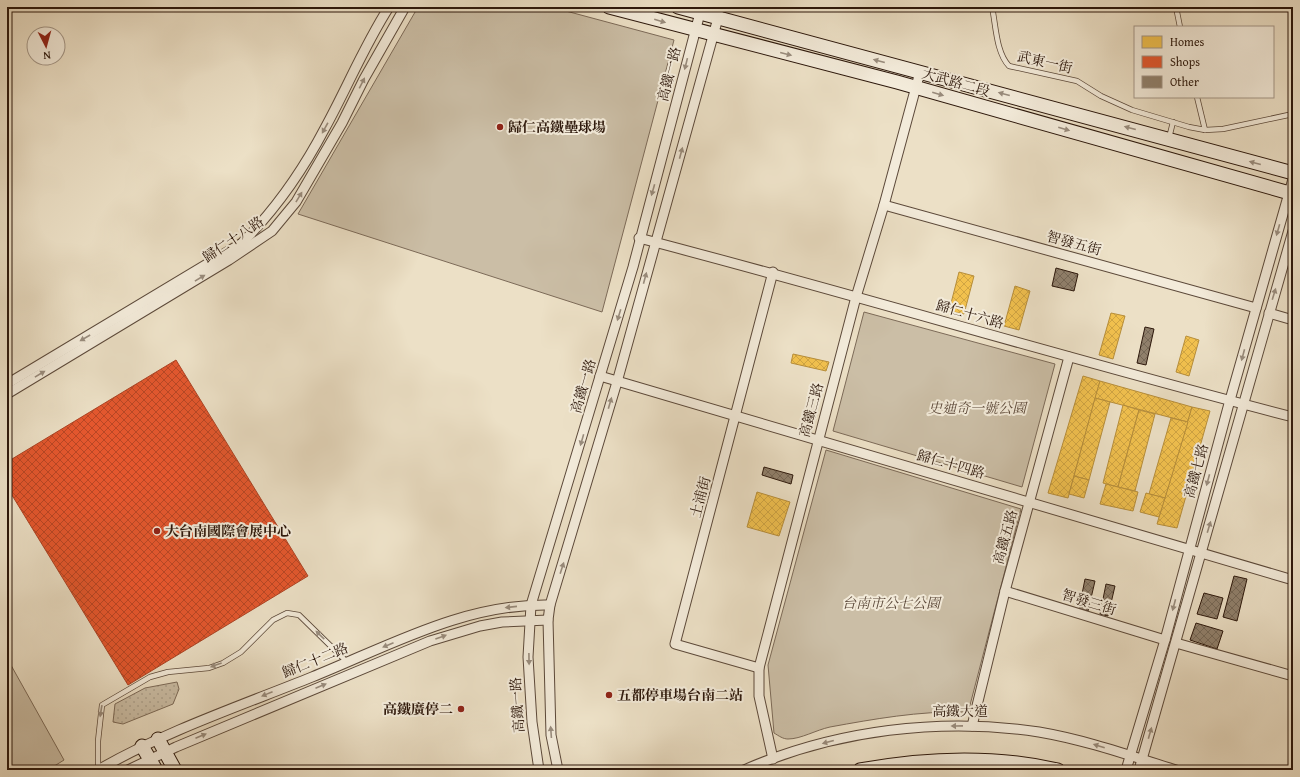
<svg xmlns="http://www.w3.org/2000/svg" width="1300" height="777" font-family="'Gentium Book Plus','Noto Serif TC',serif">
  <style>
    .grass { fill: url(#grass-dots); stroke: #7c6a58 }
    .green { fill: #cbbea6; stroke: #7c6a58 }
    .homes { fill: url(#homes-cross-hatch); stroke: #b78e3a }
    .shops { fill: url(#shops-cross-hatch); stroke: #ad4424 }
    .building { fill: url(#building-cross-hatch); stroke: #2c170b }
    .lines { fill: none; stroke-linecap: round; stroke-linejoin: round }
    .lane-casing { stroke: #5c493a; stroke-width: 6 }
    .street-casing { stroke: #5c493a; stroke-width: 11 }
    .secondary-casing { stroke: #2c170b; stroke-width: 15 }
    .lane { stroke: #f3ebda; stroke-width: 4.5 }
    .street { stroke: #f3ebda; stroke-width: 9 }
    .secondary { stroke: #f3ebda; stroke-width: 13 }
    .oneway { fill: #998c7d }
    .poi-dot { fill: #8f2418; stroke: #f3ebda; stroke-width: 1.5 }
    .labels { text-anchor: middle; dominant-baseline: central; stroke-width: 4; stroke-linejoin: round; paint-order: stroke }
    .street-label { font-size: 14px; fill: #2c170b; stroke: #f3ebda }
    .poi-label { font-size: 14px; font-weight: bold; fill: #2c170b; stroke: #f3ebda; text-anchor: start }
    .park-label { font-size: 14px; font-style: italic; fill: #5c493a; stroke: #f3ebda }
  </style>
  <defs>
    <pattern id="grass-dots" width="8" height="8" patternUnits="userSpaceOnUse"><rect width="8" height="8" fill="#cbbea6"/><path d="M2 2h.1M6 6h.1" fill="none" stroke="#aea38e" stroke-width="1.8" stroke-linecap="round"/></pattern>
    <pattern id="homes-cross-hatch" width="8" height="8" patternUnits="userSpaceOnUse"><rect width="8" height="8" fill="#f2c14e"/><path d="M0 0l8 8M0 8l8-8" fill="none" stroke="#d0a543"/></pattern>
    <pattern id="shops-cross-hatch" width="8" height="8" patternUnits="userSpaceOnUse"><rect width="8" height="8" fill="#e4572e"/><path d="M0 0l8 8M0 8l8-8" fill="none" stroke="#b94725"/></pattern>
    <pattern id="building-cross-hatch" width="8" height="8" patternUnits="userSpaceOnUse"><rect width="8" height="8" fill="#90806c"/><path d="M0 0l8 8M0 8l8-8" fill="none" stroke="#766857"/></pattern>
  </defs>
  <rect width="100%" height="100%" fill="#ece0c6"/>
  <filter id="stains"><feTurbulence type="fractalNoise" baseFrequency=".005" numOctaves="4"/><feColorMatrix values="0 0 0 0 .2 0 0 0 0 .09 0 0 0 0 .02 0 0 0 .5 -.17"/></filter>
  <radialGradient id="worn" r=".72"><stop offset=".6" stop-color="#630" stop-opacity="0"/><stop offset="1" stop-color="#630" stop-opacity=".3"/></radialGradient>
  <polygon class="grass" points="177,682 179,689 173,704 123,724 113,722 115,704 145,688"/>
  <g class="green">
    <polygon points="418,7 551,7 674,40 602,312 298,214"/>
    <polygon points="864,312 1055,364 1022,487 833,431"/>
    <path d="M826 450 1021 509 969 709 964 712C919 711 874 719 830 727 816 730 801 739 788 739 783 739 779 736 774 733L768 665Z"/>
    <polygon points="7,658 64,760 48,770 7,770"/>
  </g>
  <g class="homes">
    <polygon points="959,272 974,276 964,314 949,311"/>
    <polygon points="1015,286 1030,291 1019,330 1004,326"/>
    <polygon points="1111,313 1125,316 1113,359 1099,355"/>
    <polygon points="1186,336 1199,340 1189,376 1176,372"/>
    <polygon points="793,354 829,362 826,371 791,363"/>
    <polygon points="1083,376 1100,381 1068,498 1048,493"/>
    <polygon points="1100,381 1192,407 1188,422 1095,398"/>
    <polygon points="1095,398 1110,402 1089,480 1074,476"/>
    <polygon points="1123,405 1139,410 1118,487 1103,483"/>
    <polygon points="1192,407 1210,411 1177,528 1157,524"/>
    <polygon points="1139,410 1155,414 1135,491 1118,487"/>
    <polygon points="1171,418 1188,422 1165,498 1149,494"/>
    <polygon points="1074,476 1089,480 1084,498 1069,494"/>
    <polygon points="1106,484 1138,492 1133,511 1100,504"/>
    <polygon points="757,492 790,502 779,536 747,527"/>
    <polygon points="1146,493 1165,498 1159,517 1140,512"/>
  </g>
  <polygon class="shops" points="176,360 308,576 128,685 7,487 7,462"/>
  <g class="building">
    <polygon points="1056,268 1078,274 1074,291 1052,286"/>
    <polygon points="1145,327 1154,329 1146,365 1137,363"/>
    <polygon points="764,467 793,475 791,484 762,475"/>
    <polygon points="1234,576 1247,579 1237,621 1223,617"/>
    <polygon points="1085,579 1095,581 1088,611 1079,609"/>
    <polygon points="1106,584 1115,586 1108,616 1100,614"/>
    <polygon points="1204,593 1223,598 1217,619 1197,614"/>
    <polygon points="1196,623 1223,631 1217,649 1190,640"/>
  </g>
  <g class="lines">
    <g class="lane-casing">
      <g id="lane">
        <path d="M992 7C996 26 996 52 1009 66L1077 81 1101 96 1132 110 1189 127 1205 130 1223 129 1293 114"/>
        <polyline points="1176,7 1180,27"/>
        <polyline points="719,16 722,7"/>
        <polyline points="1197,97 1205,130"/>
        <polyline points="1169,138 1173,122"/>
        <polyline points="98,770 98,741 102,705 150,677 168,672 209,668 223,663 241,652 273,620 287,613 299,615 347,662"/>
      </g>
    </g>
    <g class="street-casing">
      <g id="street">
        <polyline points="884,205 1256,308"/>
        <path d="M639 238C858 295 1074 361 1293 417"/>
        <polyline points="1269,313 1293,320"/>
        <polyline points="600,376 1293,580"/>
        <path d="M7 384 242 243C275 210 303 170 325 128 347 88 364 46 389 7"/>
        <polyline points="7,394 229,260 272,231 296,202 342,123 364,79 405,7"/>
        <polyline points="1005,591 1165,640"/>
        <polyline points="1176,643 1293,676"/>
        <polyline points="759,668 675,644 773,272"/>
        <polyline points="972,726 1005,591 1069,357"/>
        <polyline points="773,759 759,696 759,668 856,297 884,205 920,72"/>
        <path d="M98 770C166 731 240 706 312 677 389 646 465 603 550 605"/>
        <polyline points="128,770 176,747 430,641 480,626 502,622 548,620"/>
        <polyline points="539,770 532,722 528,657 531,605 633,267 700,13"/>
        <polyline points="558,770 551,735 548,620 550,605 617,382 718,18"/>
        <path d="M744 770C835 730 941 717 1039 732 1086 740 1131 756 1176 770"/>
        <polyline points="1126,770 1165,640 1230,400 1293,179"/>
        <polyline points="1139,770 1293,231"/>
      </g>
    </g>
    <g class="secondary-casing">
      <g id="secondary">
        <polyline points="609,7 897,82 1293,194"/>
        <polyline points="678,7 1293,173"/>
        <polyline points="158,739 175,770"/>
        <polyline points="142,746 156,770"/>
        <path d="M860 770C925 758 992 755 1058 770"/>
      </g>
    </g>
    <use href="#lane" class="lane"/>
    <use href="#street" class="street"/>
    <use href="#secondary" class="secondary"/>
  </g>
  <defs><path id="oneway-solid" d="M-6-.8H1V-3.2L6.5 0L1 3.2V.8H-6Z"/></defs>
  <g class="oneway">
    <use href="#oneway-solid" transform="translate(660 21) rotate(16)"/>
    <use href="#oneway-solid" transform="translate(786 54) rotate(14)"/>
    <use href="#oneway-solid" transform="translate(879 61) rotate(-165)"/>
    <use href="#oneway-solid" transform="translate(686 64) rotate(104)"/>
    <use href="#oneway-solid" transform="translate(362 83) rotate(-63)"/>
    <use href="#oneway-solid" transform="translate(938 94) rotate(16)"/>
    <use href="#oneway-solid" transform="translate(1004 94) rotate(-165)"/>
    <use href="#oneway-solid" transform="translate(325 128) rotate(119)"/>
    <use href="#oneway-solid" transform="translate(1130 128) rotate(-165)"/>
    <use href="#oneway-solid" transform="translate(1064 129) rotate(16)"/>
    <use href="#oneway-solid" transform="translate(681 153) rotate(-75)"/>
    <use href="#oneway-solid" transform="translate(1255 163) rotate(-165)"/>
    <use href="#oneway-solid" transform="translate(653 190) rotate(106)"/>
    <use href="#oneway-solid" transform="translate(299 197) rotate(-59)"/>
    <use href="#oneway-solid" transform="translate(1278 230) rotate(106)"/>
    <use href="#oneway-solid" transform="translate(200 278) rotate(-31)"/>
    <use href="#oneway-solid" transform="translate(645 278) rotate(-75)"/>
    <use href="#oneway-solid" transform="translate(1274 294) rotate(-73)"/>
    <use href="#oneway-solid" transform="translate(619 315) rotate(107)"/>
    <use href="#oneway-solid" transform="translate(85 338) rotate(150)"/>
    <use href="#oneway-solid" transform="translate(1243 355) rotate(105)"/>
    <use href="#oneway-solid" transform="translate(40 374) rotate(-31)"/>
    <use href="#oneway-solid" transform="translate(610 403) rotate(-74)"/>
    <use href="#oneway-solid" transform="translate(582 440) rotate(106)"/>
    <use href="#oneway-solid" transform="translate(1208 480) rotate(105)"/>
    <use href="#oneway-solid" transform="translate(1209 527) rotate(-73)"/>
    <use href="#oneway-solid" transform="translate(562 568) rotate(-72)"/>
    <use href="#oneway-solid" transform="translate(1174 605) rotate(105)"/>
    <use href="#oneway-solid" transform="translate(511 607) rotate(174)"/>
    <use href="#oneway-solid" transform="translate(320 635) rotate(-136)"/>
    <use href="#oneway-solid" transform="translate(441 637) rotate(-20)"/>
    <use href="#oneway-solid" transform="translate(388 645) rotate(157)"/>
    <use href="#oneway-solid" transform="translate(529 659) rotate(89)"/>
    <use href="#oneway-solid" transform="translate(216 665) rotate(160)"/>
    <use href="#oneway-solid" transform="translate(321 686) rotate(-23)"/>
    <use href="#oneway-solid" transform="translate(267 694) rotate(158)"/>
    <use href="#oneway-solid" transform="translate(101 711) rotate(99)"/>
    <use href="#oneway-solid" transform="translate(957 726) rotate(179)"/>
    <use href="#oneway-solid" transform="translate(551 732) rotate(-94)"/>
    <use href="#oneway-solid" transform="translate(1150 733) rotate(-74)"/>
    <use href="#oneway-solid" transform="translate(201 736) rotate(-23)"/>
    <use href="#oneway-solid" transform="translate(828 742) rotate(165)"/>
    <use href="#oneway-solid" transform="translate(1099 746) rotate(-163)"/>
  </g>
  <g class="poi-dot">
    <circle cx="500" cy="127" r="4"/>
    <circle cx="157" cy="531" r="4"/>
    <circle cx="609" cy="695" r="4"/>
    <circle cx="461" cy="709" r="4"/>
  </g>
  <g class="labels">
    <g class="street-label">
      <text transform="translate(1045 62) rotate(13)">武東一街</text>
      <text transform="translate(669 74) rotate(-76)">高鐵一路</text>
      <text transform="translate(956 82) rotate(16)">大武路二段</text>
      <text transform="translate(233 239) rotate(-34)">歸仁十八路</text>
      <text transform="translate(1074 243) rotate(15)">智發五街</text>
      <text transform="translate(970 314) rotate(16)">歸仁十六路</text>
      <text transform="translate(583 386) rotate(-74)">高鐵一路</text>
      <text transform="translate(811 410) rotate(-75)">高鐵三路</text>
      <text transform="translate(951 464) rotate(16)">歸仁十四路</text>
      <text transform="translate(1196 471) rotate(-75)">高鐵七路</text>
      <text transform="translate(700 497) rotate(-75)">土浦街</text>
      <text transform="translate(1005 537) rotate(-75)">高鐵五路</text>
      <text transform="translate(1089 602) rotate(17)">智發三街</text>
      <text transform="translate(315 660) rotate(-22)">歸仁十二路</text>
      <text transform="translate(517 705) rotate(-94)">高鐵一路</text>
      <text x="960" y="711">高鐵大道</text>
    </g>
    <g class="poi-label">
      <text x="508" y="127">歸仁高鐵壘球場</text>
      <text x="165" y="531">大台南國際會展中心</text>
      <text x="617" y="695">五都停車場台南二站</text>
      <text x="453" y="709" text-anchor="end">高鐵廣停二</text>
    </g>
    <g class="park-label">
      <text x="977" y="408">史迪奇一號公園</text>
      <text x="891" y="603">台南市公七公園</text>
    </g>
  </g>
  <rect width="1300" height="777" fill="none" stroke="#ece0c6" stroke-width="24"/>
  <rect x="8" y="8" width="1284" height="761" fill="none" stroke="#2c170b" stroke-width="2"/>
  <rect x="12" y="12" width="1276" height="753" fill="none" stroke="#2c170b"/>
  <rect x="1134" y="26" width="140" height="72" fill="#f3ebda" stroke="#a39687"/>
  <rect x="1142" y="36" width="20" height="12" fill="#f2c14e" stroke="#a39687"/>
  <text x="1170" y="46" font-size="12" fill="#2c170b">Homes</text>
  <rect x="1142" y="56" width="20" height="12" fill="#e4572e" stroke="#a39687"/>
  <text x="1170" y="66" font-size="12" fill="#2c170b">Shops</text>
  <rect x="1142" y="76" width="20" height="12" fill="#90806c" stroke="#a39687"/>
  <text x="1170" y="86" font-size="12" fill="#2c170b">Other</text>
  <g transform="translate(46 46) rotate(174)"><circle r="19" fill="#f3ebda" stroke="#a39687"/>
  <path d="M0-3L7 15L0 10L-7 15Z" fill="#8f2418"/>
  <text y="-6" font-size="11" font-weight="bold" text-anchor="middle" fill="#2c170b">N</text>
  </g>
  <rect width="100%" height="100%" filter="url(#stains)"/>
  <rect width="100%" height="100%" fill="url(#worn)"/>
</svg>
